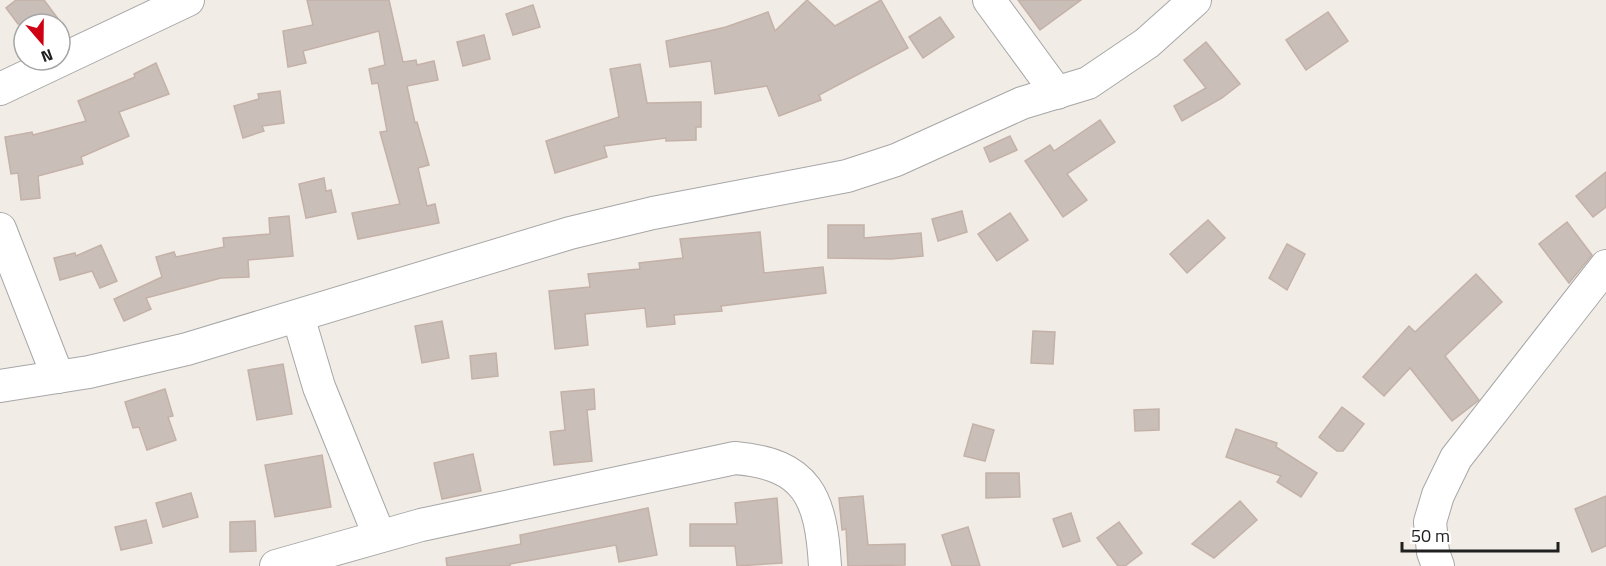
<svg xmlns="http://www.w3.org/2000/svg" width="1606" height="566" font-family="'Titillium Web',sans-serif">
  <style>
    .building { fill: #cabeb9; stroke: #c4b1a7; stroke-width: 1.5 }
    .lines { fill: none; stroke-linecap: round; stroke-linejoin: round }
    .minor-casing { stroke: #a7a7a7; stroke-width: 34 }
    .minor { stroke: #fff; stroke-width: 32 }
  </style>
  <rect width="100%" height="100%" fill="#f1ece6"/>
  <g class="building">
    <polygon points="16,0 44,0 62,24 18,24 6,8"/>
    <polygon points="307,0 389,0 403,62 416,60 417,65 434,61 438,80 407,86 415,123 417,122 429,165 418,168 427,206 435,204 439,223 358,239 352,213 400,204 380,132 387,131 378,83 372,84 369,69 385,65 379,31 303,51 306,63 288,67 283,31 313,25"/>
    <polygon points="807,0 835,26 881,0 908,48 819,95 821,100 779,116 767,86 715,94 711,61 670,67 666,41 726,27 768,12 775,31"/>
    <polygon points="1018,0 1081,0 1040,30"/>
    <polygon points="533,5 540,27 513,35 506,14"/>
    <polygon points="1328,12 1348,41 1306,70 1286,40"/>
    <polygon points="940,17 954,37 923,58 909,37"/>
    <polygon points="484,35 490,59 463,66 457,42"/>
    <polygon points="1206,42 1240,84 1222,98 1182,121 1174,106 1206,88 1184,60"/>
    <polygon points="156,63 169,94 119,112 129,136 81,157 83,164 38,176 40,198 21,200 18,173 11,174 5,137 32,132 33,135 86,121 78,101 135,77 134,74"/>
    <polygon points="640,64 647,103 701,102 701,127 696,127 696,140 666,141 666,138 604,146 607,157 555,173 546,141 619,117 610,69"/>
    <polygon points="280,91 284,123 262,126 264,131 243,138 234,106 259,99 258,94"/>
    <polygon points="1100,120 1115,142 1067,174 1087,200 1063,217 1025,161 1050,145 1054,151"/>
    <polygon points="1010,136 1017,150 990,162 984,148"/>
    <polygon points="1606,172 1606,207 1593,217 1576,196"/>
    <polygon points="324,178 326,191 331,190 336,212 306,218 299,184"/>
    <polygon points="962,211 967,232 938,241 932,219"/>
    <polygon points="1010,213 1028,240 997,261 978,234"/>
    <polygon points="289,216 293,256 248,260 249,277 221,278 146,298 151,309 124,321 114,299 162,277 156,257 174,252 176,257 224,247 223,238 270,234 269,218"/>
    <polygon points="1208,220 1225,238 1187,273 1170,254"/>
    <polygon points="1567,222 1592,255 1569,283 1539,244"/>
    <polygon points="828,225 864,225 864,238 921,233 923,256 891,259 828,258"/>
    <polygon points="760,232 764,273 823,267 826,293 721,306 722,311 674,315 675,324 647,327 645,308 585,314 588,345 555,349 549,291 590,287 588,274 640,269 639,263 683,258 680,239"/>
    <polygon points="1287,244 1305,254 1287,290 1269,278"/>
    <polygon points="101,245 117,281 100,288 92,271 60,280 54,258 75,253 76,256"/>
    <polygon points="1476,274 1502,302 1445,356 1479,400 1452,421 1410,368 1384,396 1363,377 1409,326 1415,332"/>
    <polygon points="442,321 449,358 422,363 415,326"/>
    <polygon points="1033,331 1055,332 1053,364 1031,363"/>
    <polygon points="496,353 498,376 472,379 470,356"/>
    <polygon points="283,364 292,414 257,420 248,370"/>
    <polygon points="165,389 173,416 168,417 176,440 147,450 139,427 133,428 125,402"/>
    <polygon points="594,389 595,409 587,410 592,461 554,465 550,432 565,430 561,392"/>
    <polygon points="1342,407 1364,424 1343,451 1337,451 1319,437"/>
    <polygon points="1159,409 1159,430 1135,431 1134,410"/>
    <polygon points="973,424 994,430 985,461 964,456"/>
    <polygon points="1236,429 1277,443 1276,447 1317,473 1301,497 1277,482 1281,476 1226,457"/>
    <polygon points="473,454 481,491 442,499 434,463"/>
    <polygon points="322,455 331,507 275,517 265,465"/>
    <polygon points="986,473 1019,473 1020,497 986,498"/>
    <polygon points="191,493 198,517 163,527 156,503"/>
    <polygon points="863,496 868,545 905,544 905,565 848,566 846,529 842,530 839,498"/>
    <polygon points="1606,496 1606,546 1592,552 1575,509"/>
    <polygon points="777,498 782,563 737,566 735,546 690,546 690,524 737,524 735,503"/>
    <polygon points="1240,501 1257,520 1214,558 1192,544"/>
    <polygon points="648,508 657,555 619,562 616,545 510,564 510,566 447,566 446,558 521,544 520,535"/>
    <polygon points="1071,513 1080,541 1063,547 1053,519"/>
    <polygon points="146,520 152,543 121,550 115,527"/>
    <polygon points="255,521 256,551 230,552 230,522"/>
    <polygon points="1119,522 1142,553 1125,566 1118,566 1097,538"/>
    <polygon points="968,527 980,566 952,566 942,535"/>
  </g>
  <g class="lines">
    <g class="minor-casing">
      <g id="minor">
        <polyline points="989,0 1057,93"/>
        <polyline points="0,89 188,0"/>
        <polyline points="0,229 58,377"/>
        <polyline points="298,316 319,387 379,535"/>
        <polyline points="0,386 89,372 187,349 570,233 653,213 847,176 896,160 1022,103 1088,83 1147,43 1195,0"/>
        <path d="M276 566 421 525 735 458C808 464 821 498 825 566"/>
        <polyline points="1438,566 1433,552 1430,522 1438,495 1456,458 1606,266"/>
      </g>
    </g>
    <use href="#minor" class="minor"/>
  </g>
  <g transform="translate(42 42) rotate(160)"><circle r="28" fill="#ffffff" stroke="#a6a6a6" stroke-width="1.5"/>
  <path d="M0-4.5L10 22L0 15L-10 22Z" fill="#d00013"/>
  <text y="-9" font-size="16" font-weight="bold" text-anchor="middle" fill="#202020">N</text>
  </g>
  <path d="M1402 542v9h156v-9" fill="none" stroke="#202020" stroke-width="3"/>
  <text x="1411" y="542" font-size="18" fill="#202020" stroke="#ffffff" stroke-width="4.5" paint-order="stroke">50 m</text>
</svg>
